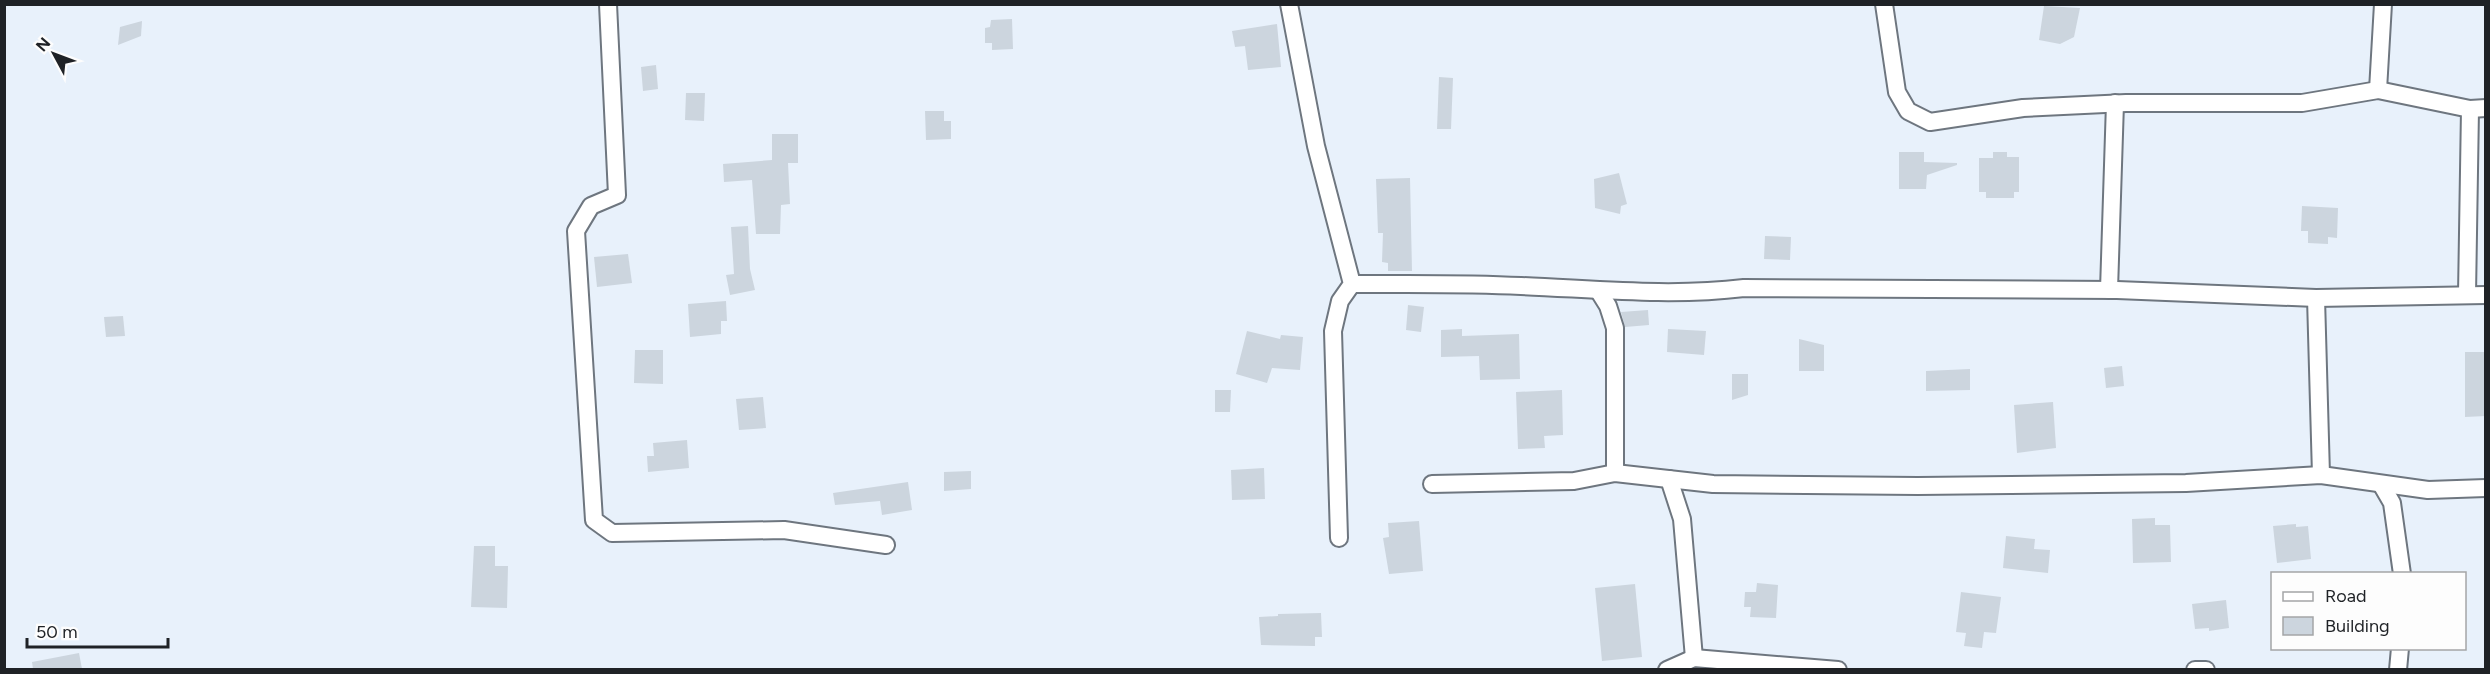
<svg xmlns="http://www.w3.org/2000/svg" width="2490" height="674" font-family="Figtree,sans-serif">
  <style>
    .building { fill: #ccd5de }
    .lines { fill: none; stroke-linecap: round; stroke-linejoin: round }
    .street-casing { stroke: #6e767f; stroke-width: 20 }
    .street { stroke: #fff; stroke-width: 16 }
  </style>
  <rect width="100%" height="100%" fill="#e8f1fb"/>
  <g class="building">
    <polygon points="2044,6 2080,8 2074,37 2060,44 2039,40"/>
    <polygon points="1012,19 1013,49 992,50 992,43 985,43 985,28 990,27 991,20"/>
    <polygon points="142,21 141,36 118,45 120,27"/>
    <polygon points="1277,24 1281,67 1248,70 1245,46 1235,47 1232,31"/>
    <polygon points="656,65 658,89 643,91 641,67"/>
    <polygon points="1439,77 1453,78 1451,129 1437,129"/>
    <polygon points="686,93 705,93 704,121 685,120"/>
    <polygon points="925,111 944,111 944,121 951,121 951,139 926,140"/>
    <polygon points="772,134 798,134 798,163 788,163 790,204 781,205 780,234 756,234 752,180 724,182 723,164 772,160"/>
    <polygon points="1899,152 1924,152 1924,162 1957,163 1957,165 1927,175 1926,189 1899,189"/>
    <polygon points="1993,152 2007,152 2007,157 2019,157 2019,192 2014,192 2014,198 1986,198 1986,192 1979,192 1979,158 1993,158"/>
    <polygon points="1619,173 1627,204 1621,206 1620,214 1595,208 1594,179"/>
    <polygon points="1410,178 1412,271 1388,271 1388,263 1382,262 1383,233 1378,233 1376,179"/>
    <polygon points="2302,206 2338,208 2337,238 2328,237 2328,244 2308,243 2308,231 2301,231"/>
    <polygon points="748,226 750,269 755,290 730,295 726,275 734,274 731,227"/>
    <polygon points="1765,236 1791,237 1790,260 1764,259"/>
    <polygon points="628,254 632,283 597,287 594,257"/>
    <polygon points="726,301 727,321 721,321 721,334 690,337 688,304"/>
    <polygon points="1408,305 1424,307 1421,332 1406,330"/>
    <polygon points="1648,310 1649,325 1625,327 1621,312"/>
    <polygon points="123,316 125,336 106,337 104,317"/>
    <polygon points="1462,329 1462,336 1519,334 1520,379 1480,380 1479,356 1441,357 1441,330"/>
    <polygon points="1668,329 1706,331 1704,355 1667,352"/>
    <polygon points="1247,331 1280,339 1281,335 1303,337 1300,370 1272,368 1267,383 1236,374"/>
    <polygon points="1799,339 1824,345 1824,371 1799,371"/>
    <polygon points="635,350 663,350 663,384 634,383"/>
    <polygon points="2465,352 2486,352 2486,416 2465,417"/>
    <polygon points="2122,366 2124,386 2106,388 2104,368"/>
    <polygon points="1970,369 1970,390 1926,391 1926,371"/>
    <polygon points="1732,374 1748,374 1748,395 1732,400"/>
    <polygon points="1215,390 1231,390 1230,412 1215,412"/>
    <polygon points="1562,390 1563,435 1544,436 1545,448 1518,449 1516,392"/>
    <polygon points="763,397 766,428 739,430 736,399"/>
    <polygon points="2053,402 2056,448 2017,453 2014,405"/>
    <polygon points="687,440 689,468 648,472 647,456 654,456 653,443"/>
    <polygon points="1264,468 1265,499 1232,500 1231,470"/>
    <polygon points="971,471 971,489 944,491 944,472"/>
    <polygon points="908,482 912,510 882,515 880,501 835,505 833,493"/>
    <polygon points="2155,518 2155,525 2170,525 2171,562 2133,563 2132,519"/>
    <polygon points="1419,521 1423,571 1389,574 1383,538 1389,537 1388,523"/>
    <polygon points="2296,524 2296,527 2308,526 2311,559 2277,563 2273,526"/>
    <polygon points="2006,536 2035,539 2034,549 2050,550 2048,573 2003,568"/>
    <polygon points="474,546 495,546 495,566 508,566 507,608 471,607"/>
    <polygon points="1757,583 1778,585 1776,618 1750,617 1751,607 1744,607 1745,592 1756,592"/>
    <polygon points="1635,584 1642,657 1602,661 1595,588"/>
    <polygon points="1961,592 2001,597 1996,633 1984,632 1982,648 1964,646 1966,633 1956,632"/>
    <polygon points="2226,600 2229,628 2209,631 2209,628 2195,629 2192,604"/>
    <polygon points="1321,613 1322,637 1315,637 1315,646 1261,645 1259,617 1278,616 1278,614"/>
    <polygon points="79,653 82,669 33,669 32,662"/>
  </g>
  <g class="lines">
    <g class="street-casing">
      <g id="street">
        <polyline points="608,4 617,195 591,206 576,231 594,520 612,533 784,530 886,545"/>
        <polyline points="1289,4 1316,146 1352,284 1340,301 1333,331 1339,538"/>
        <polyline points="1884,4 1897,92 1908,111 1930,122 2023,108 2126,103 2302,103 2378,90 2470,109 2486,108"/>
        <polyline points="2378,90 2383,4"/>
        <path d="M1352 284C1408 284 1465 283 1521 286 1596 289 1670 297 1744 288L2117 290 2316 298 2486 295"/>
        <polyline points="1598,290 1608,306 1615,328 1615,473"/>
        <polyline points="2109,290 2115,103"/>
        <polyline points="2467,295 2470,109"/>
        <polyline points="2316,298 2321,475"/>
        <polyline points="1669,479 1682,519 1694,658"/>
        <polyline points="1432,484 1574,481 1615,473 1713,484 1918,486 2186,483 2321,475 2428,490 2486,488"/>
        <polyline points="2381,484 2392,503 2402,574"/>
        <polyline points="1667,670 1694,658 1838,670"/>
        <polyline points="2195,670 2206,670"/>
        <polyline points="2398,670 2400,648"/>
      </g>
    </g>
    <use href="#street" class="street"/>
  </g>
  <rect width="2490" height="674" fill="none" stroke="#1f2226" stroke-width="12"/>
  <rect x="2271" y="572" width="195" height="78" fill="#fdfdfd" stroke="#a4a5a7" stroke-width="1.5"/>
  <rect x="2283" y="592" width="30" height="9" fill="#ffffff" stroke="#a4a5a7" stroke-width="1.5"/>
  <text x="2325" y="602" font-size="18" fill="#1f2226">Road</text>
  <rect x="2283" y="617" width="30" height="18" fill="#ccd5de" stroke="#a4a5a7" stroke-width="1.5"/>
  <text x="2325" y="632" font-size="18" fill="#1f2226">Building</text>
  <g transform="translate(54 54) rotate(311)" stroke="#fdfdfd" stroke-width="4.5" paint-order="stroke">
  <path d="M0-4.5L10 22L0 15L-10 22Z" fill="#1f2226"/>
  <text y="-9" font-size="16" font-weight="bold" text-anchor="middle" fill="#1f2226">N</text>
  </g>
  <path d="M27 638v9h141v-9" fill="none" stroke="#1f2226" stroke-width="3"/>
  <text x="36" y="638" font-size="18" fill="#1f2226" stroke="#fdfdfd" stroke-width="4.5" paint-order="stroke">50 m</text>
</svg>
